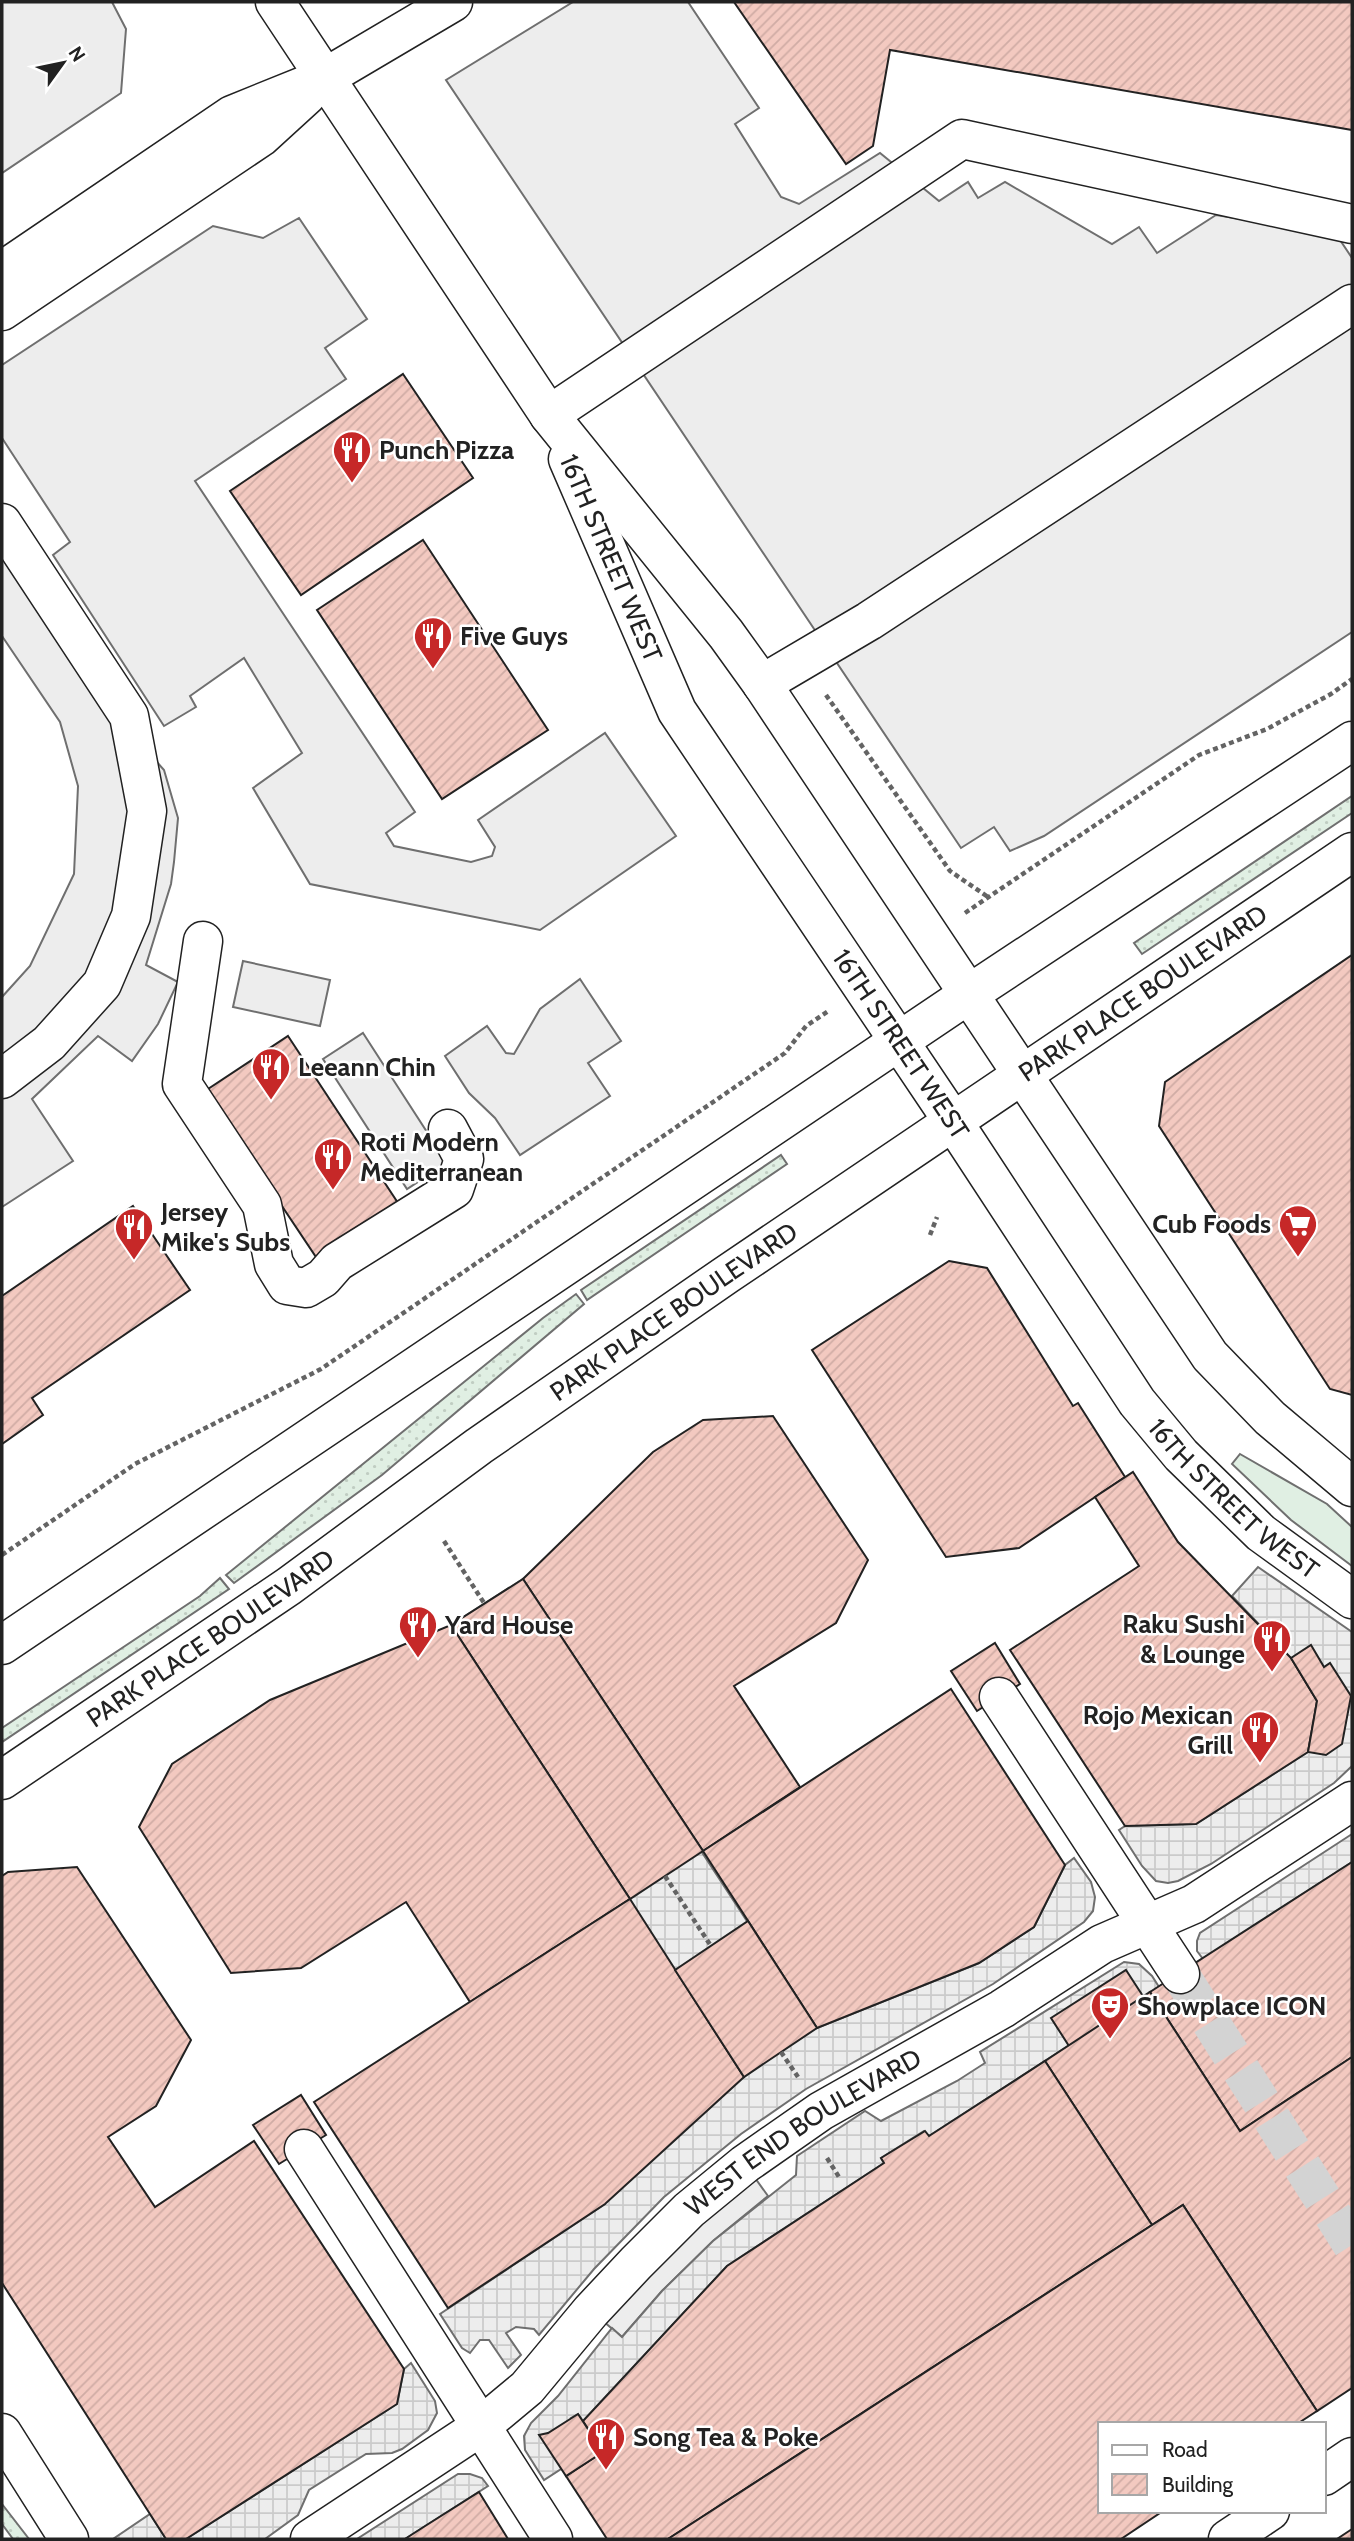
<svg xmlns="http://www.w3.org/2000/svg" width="1354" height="2541" font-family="Cabin,sans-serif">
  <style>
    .green { fill: #e0efe3; stroke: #6f6f6f; stroke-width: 2 }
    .garden { fill: url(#garden-dots); stroke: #6f6f6f; stroke-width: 2 }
    .parking { fill: #ededed; stroke: #6f6f6f; stroke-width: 2 }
    .plaza { fill: url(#plaza-grid); stroke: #6f6f6f; stroke-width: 2 }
    .building { fill: url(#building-hatch); stroke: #222; stroke-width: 2 }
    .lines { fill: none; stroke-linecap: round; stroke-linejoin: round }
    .minor-tunnel { stroke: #d3d3d3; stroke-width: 38; stroke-dasharray: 38 19; stroke-linecap: butt }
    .minor-casing { stroke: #222; stroke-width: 41 }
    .path { stroke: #646464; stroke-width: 4.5; stroke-dasharray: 5 3.5; stroke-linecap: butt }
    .minor { stroke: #fff; stroke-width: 38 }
    .labels { text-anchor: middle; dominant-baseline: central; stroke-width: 5; stroke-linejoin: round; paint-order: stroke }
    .poi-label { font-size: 26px; font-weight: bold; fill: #222; stroke: #fff; text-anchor: start }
    .street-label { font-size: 26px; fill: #222; stroke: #fff }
  </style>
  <defs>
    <pattern id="garden-dots" width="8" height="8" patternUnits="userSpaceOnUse" patternTransform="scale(1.75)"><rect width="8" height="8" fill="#e0efe3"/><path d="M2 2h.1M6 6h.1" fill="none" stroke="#c0cdc2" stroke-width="1.8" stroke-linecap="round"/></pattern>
    <pattern id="plaza-grid" width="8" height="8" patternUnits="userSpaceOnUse" patternTransform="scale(1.75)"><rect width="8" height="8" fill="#ededed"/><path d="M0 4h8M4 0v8" fill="none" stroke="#cbcbcb"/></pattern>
    <pattern id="building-hatch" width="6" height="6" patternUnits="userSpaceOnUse" patternTransform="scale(1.75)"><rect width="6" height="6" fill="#f3c9c0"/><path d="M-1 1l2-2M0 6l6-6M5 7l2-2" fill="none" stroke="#d0aca5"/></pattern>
  </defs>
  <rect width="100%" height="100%" fill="#fff"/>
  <polygon class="green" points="1240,1454 1327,1504 1352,1527 1352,1566 1291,1520 1232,1464"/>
  <g class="garden">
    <polygon points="1352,796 1352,813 1142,954 1134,943"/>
    <polygon points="781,1155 787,1164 587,1300 581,1290"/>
    <polygon points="576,1294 584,1304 382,1475 234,1583 226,1575 543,1318"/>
    <polygon points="220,1578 229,1589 2,1742 2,1728 200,1596"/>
    <polygon points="2,2504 29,2539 13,2539 2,2524"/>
  </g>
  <g class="parking">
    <polygon points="2,2 112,2 126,29 121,93 2,173"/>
    <polygon points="573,2 688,2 759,108 735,124 781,197 799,204 880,153 939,201 968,182 978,198 1005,182 1112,244 1139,227 1157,253 1216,215 1336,234 1352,258 1352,632 1044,836 1010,851 994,827 961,848 446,80"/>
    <polygon points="299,218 367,319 325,348 346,379 195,481 415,812 386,833 394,846 471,862 492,856 495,847 478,820 605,733 676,836 540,930 310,884 253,788 302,753 244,658 190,696 196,707 164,726 53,555 70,542 2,438 2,365 213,226 263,238"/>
    <polygon points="2,548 112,711 164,770 178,818 174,862 171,884 146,965 178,982 158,1024 132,1061 98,1036 32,1099 73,1161 2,1207 2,997 30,966 74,874 78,786 60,722 2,636"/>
    <polygon points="243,961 330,980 320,1026 233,1007"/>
    <polygon points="580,979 621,1041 588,1063 610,1096 520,1155 495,1118 469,1093 445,1056 487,1026 506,1053 514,1054 540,1009"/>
    <polygon points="363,1033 447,1163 407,1189 323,1059"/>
    <polygon points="745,2164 768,2196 713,2241 662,2291 622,2337 591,2311"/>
  </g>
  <g class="plaza">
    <polygon points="1258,1567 1352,1632 1352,1766 1334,1783 1211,1864 1178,1881 1168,1883 1156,1881 1142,1866 1119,1830 1125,1826 1196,1824 1308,1752 1317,1701 1291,1658 1232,1596"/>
    <polygon points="523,1579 817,2028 979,1963 1034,1927 1065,1865 1074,1858 1091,1882 1095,1897 1093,1911 1084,1922 993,1984 806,2089 741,2134 664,2197 594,2269 539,2335 534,2329 516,2327 506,2333 521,2355 508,2368 489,2340 480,2340 470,2353 462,2348 440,2314 605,2204 451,1625"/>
    <polygon points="1352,1834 1352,1862 1203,1959 1197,1951 1197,1941 1200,1933"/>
    <polygon points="1124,1962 1139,1964 1152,1976 1159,1987 929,2136 924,2131 881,2158 884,2163 727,2266 583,2421 578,2414 571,2418 577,2428 561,2469 544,2480 525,2450 524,2436 531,2423 558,2396 612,2328 622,2337 662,2291 713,2241 796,2175 797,2156 865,2111 881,2121 957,2081 985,2063 980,2052"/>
    <polygon points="411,2363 435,2401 437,2413 428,2430 402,2449 392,2453 366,2454 309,2490 298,2515 265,2539 186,2539 397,2404 404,2369"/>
    <polygon points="458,2474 470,2474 482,2478 488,2486 405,2539 357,2539"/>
    <polygon points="150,2514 166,2539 113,2539"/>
  </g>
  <g class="building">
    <polygon points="734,2 1352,2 1352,130 890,50 873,146 846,164"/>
    <polygon points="403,374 473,478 301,595 230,491"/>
    <polygon points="423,540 548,730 442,799 317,610"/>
    <polygon points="1352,955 1352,1395 1330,1389 1159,1126 1165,1082"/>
    <polygon points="288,1036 398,1203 316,1257 205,1091"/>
    <polygon points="133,1206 190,1290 32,1398 43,1415 2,1444 2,1296"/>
    <polygon points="949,1261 987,1268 1073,1406 1078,1403 1125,1477 1019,1548 946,1557 812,1350"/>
    <polygon points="773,1416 868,1560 836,1623 734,1686 800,1787 703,1851 523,1579 653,1452 703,1420"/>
    <polygon points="1133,1472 1178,1542 1291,1658 1317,1701 1308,1752 1196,1824 1125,1826 1010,1650 1139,1566 1095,1497"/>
    <polygon points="523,1579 703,1851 630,1899 451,1625"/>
    <polygon points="451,1625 630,1899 470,2002 406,1902 301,1968 231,1973 139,1827 172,1764 270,1700"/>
    <polygon points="995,1643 1020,1684 977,1711 951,1671"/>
    <polygon points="1311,1645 1324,1667 1330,1663 1351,1696 1342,1744 1326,1755 1308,1752 1317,1701 1291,1658"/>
    <polygon points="951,1689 1065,1865 1034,1927 979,1963 817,2028 703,1851"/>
    <polygon points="1352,1862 1352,2057 1240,2131 1150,1992"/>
    <polygon points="77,1867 191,2040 156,2106 108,2137 155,2207 254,2141 404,2369 397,2404 186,2539 166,2539 2,2283 2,1876 8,1872"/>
    <polygon points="630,1899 744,2077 605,2204 448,2308 314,2102"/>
    <polygon points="748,1921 817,2028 744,2077 675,1970"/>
    <polygon points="1126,1970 1178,2050 1103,2099 1051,2018"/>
    <polygon points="1150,1992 1240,2131 1352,2057 1352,2388 1317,2411 1183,2205 1152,2225 1045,2061"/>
    <polygon points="1045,2061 1152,2225 668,2539 607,2539 566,2476 603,2452 583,2421 727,2266 884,2163 881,2158 925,2131 929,2136"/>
    <polygon points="301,2095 326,2135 279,2164 253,2125"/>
    <polygon points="1183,2205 1317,2411 1297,2424 1100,2424 1100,2511 1163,2511 1121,2539 668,2539"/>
    <polygon points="578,2414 603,2452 566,2476 539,2435 548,2433"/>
    <polygon points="479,2492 508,2539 405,2539 422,2528"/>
    <polygon points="1352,2529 1352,2539 1337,2539"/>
  </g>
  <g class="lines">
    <polyline class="minor-tunnel" points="1180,1974 1352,2245"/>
    <g class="minor-casing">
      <g id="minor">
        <polyline points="275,2 549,415 726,634 762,684 1210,1356 1270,1418 1352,1487"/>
        <polyline points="2,271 232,115 326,77 453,2"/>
        <polyline points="2,311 261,137 307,95"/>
        <polyline points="549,415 962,139 1352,224"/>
        <path id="s1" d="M568 459 677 711 952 1120 1137 1402 1181 1455 1261 1533 1352 1599"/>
        <polyline points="2,523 129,716 147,811 131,916 102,984 49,1043 2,1079"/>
        <polyline points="762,684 869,621 1352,304"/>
        <polyline points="203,941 182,1084 262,1205 274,1264 287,1285 306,1288 323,1278 337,1262 454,1189 464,1159 448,1129"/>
        <polyline points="2,1645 969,994 1352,741"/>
        <polyline points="999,1697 1180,1974"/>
        <path id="s2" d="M2 1780 289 1586 479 1446 726 1275 1352 852"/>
        <polyline points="304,2149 553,2539"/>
        <polyline points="2,2433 69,2539"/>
        <polyline points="1324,2476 1352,2457"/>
        <path id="s3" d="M310 2539 480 2427 527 2388 591 2311 636 2263 689 2210 745 2164 821 2111 1002 2009 1102 1944 1194 1904 1352 1801"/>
        <polyline points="1228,2539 1270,2511"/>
      </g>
    </g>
    <g class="path">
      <polyline points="826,695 950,871 988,897"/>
      <polyline points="965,913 1199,755 1267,729 1331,694 1352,679"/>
      <polyline points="930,1235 937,1217"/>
      <polyline points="444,1541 484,1603"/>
      <polyline points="2,1555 135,1464 321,1369 785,1053 806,1026 830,1010"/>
      <polyline points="665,1876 711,1946"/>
      <polyline points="781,2052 798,2077"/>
      <polyline points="827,2158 839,2177"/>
    </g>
    <use href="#minor" class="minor"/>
  </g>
  <defs>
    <g id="restaurant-pin" transform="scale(2.0125)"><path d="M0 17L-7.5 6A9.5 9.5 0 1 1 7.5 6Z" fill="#c62828" stroke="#fff"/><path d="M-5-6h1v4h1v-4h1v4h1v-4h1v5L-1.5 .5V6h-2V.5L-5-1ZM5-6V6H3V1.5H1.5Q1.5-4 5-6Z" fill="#fff"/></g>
    <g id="supermarket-pin" transform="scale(2.0125)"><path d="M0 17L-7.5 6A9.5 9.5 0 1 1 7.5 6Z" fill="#c62828" stroke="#fff"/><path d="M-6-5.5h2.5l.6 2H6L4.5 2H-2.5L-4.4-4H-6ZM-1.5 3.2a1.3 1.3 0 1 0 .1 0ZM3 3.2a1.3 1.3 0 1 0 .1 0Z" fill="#fff"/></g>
    <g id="theatre-pin" transform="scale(2.0125)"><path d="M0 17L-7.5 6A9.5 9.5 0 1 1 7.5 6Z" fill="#c62828" stroke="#fff"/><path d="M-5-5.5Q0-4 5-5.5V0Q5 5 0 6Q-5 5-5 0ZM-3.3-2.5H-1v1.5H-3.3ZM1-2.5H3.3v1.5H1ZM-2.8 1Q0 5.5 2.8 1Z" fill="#fff"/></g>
  </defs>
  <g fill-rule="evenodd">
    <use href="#restaurant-pin" x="352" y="450"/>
    <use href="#restaurant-pin" x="433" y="636"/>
    <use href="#restaurant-pin" x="271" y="1067"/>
    <use href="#restaurant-pin" x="333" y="1157"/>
    <use href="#supermarket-pin" x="1298" y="1224"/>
    <use href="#restaurant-pin" x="134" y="1227"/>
    <use href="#restaurant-pin" x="418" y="1625"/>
    <use href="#restaurant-pin" x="1272" y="1639"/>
    <use href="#restaurant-pin" x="1260" y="1730"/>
    <use href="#theatre-pin" x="1110" y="2006"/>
    <use href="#restaurant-pin" x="606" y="2437"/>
  </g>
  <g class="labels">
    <g class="poi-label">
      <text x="379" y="450">Punch Pizza</text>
      <text x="460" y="636">Five Guys</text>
      <text x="298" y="1067">Leeann Chin</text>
      <text x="360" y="1142">Roti Modern<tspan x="360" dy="30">Mediterranean</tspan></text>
      <text x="161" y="1212">Jersey<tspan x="161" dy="30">Mike's Subs</tspan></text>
      <text x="1271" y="1224" text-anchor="end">Cub Foods</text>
      <text x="1245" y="1624" text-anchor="end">Raku Sushi<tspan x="1245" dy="30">&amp; Lounge</tspan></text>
      <text x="445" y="1625">Yard House</text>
      <text x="1233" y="1715" text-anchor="end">Rojo Mexican<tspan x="1233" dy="30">Grill</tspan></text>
      <text x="1137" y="2006">Showplace ICON</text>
      <text x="633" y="2437">Song Tea &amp; Poke</text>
    </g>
    <g class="street-label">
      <text transform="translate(611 558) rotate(67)">16TH STREET WEST</text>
      <text stroke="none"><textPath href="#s2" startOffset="1386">PARK PLACE BOULEVARD</textPath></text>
      <text stroke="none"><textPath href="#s1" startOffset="676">16TH STREET WEST</textPath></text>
      <text stroke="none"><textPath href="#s2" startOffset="819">PARK PLACE BOULEVARD</textPath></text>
      <text stroke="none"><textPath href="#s1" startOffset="1242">16TH STREET WEST</textPath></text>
      <text stroke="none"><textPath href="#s2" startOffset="252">PARK PLACE BOULEVARD</textPath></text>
      <text stroke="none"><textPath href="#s3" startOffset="644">WEST END BOULEVARD</textPath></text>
    </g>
  </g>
  <rect width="1354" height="2541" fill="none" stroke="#222222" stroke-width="7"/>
  <rect x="1098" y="2422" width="228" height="91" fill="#ffffff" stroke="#a7a7a7" stroke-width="2"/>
  <rect x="1112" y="2445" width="35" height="10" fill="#ffffff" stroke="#a7a7a7" stroke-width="2"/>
  <text x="1162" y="2457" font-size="21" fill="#222222">Road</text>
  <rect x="1112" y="2474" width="35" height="21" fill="url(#building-hatch)" stroke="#a7a7a7" stroke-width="2"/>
  <text x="1162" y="2492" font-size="21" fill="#222222">Building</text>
  <g transform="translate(63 63) rotate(57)" stroke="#ffffff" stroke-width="5" paint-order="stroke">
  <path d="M0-5L12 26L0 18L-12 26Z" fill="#222222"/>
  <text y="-10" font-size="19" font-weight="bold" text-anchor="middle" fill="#222222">N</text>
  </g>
</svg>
